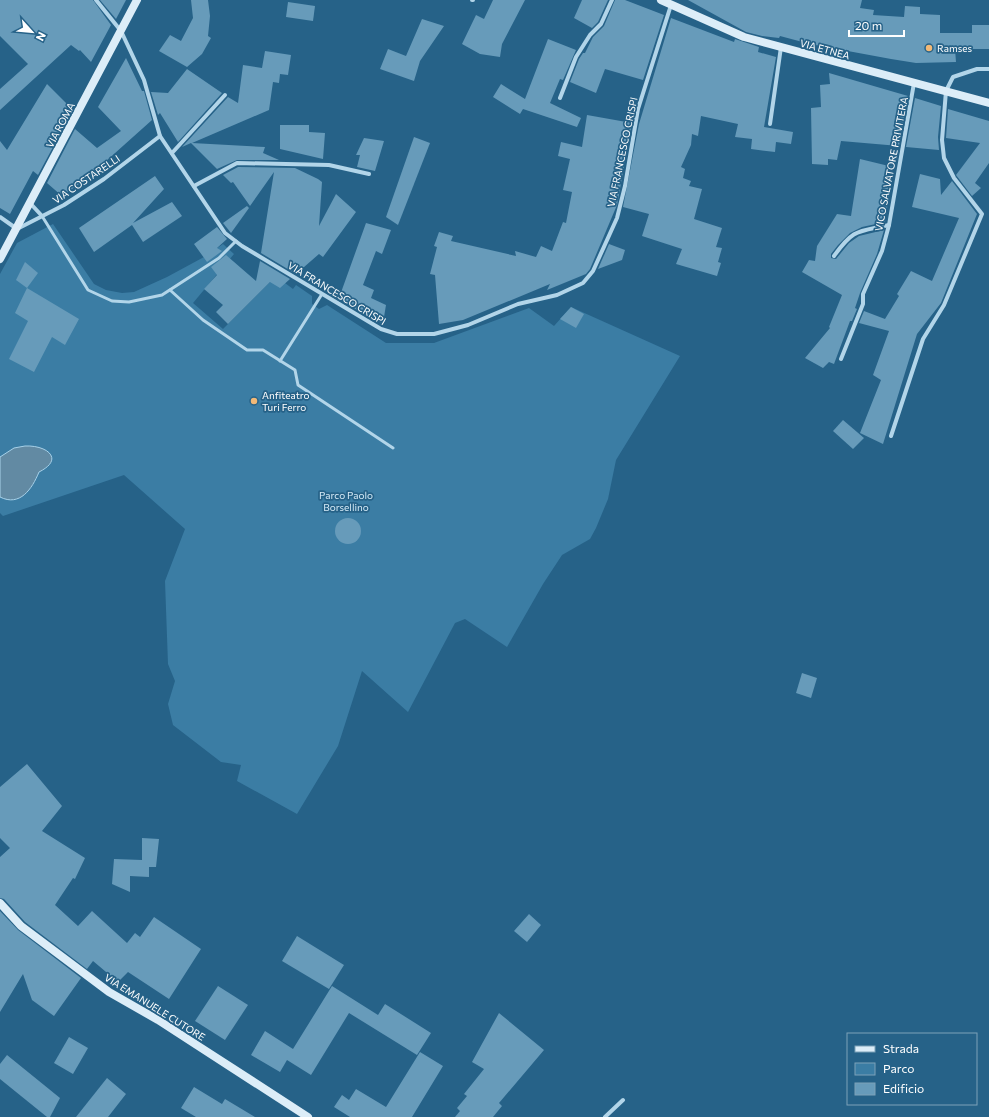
<svg xmlns="http://www.w3.org/2000/svg" width="989" height="1117" font-family="Commissioner,sans-serif">
  <style>
    .green { fill: #3b7da4 }
    .water { fill: #628aa3; stroke: #a7d1e9 }
    .building { fill: #679bba }
    .lines { fill: none; stroke-linecap: round; stroke-linejoin: round }
    .lane { stroke: #b2d5e9; stroke-width: 3 }
    .street { stroke: #b2d5e9; stroke-width: 4 }
    .secondary { stroke: #dcedf8; stroke-width: 8 }
    .poi-dot { fill: #f2b977; stroke: #266288; stroke-width: 1.5 }
    .labels { text-anchor: middle; dominant-baseline: central; stroke-width: 3.5; stroke-linejoin: round; paint-order: stroke }
    .poi-label { font-size: 10px; fill: #fff; stroke: #266288; text-anchor: start }
    .street-label { font-size: 10px; fill: #fff; stroke: #266288 }
    .park-label { font-size: 10px; fill: #d6ebf7; stroke: #266288 }
  </style>
  <rect width="100%" height="100%" fill="#266288"/>
  <polygon class="green" points="53,224 94,284 106,290 122,293 134,292 167,277 204,257 223,244 234,254 193,303 223,329 278,274 285,283 293,289 296,285 312,296 312,304 319,309 327,305 386,343 434,343 529,308 554,326 571,307 680,356 616,460 608,499 596,528 590,539 562,555 543,584 507,647 465,619 455,623 408,712 362,671 338,746 297,814 237,781 241,765 221,762 173,725 168,704 175,681 168,664 165,581 185,529 124,475 3,516 0,513 0,274 17,243"/>
  <path class="water" d="M25 446C47 445 65 459 39 472 32 489 20 507 0 497V457L14 448Z"/>
  <g class="building">
    <polygon points="0,0 93,0 111,25 91,62 80,50 79,51 71,45 0,110 0,89 28,64 0,36"/>
    <polygon points="100,0 126,0 116,19"/>
    <polygon points="191,0 208,0 210,16 208,36 211,38 202,54 187,67 159,51 170,35 181,41 193,18"/>
    <polygon points="493,0 525,0 502,44 500,57 480,54 462,44 476,15 484,19"/>
    <polygon points="582,0 608,0 598,22 592,28 574,18"/>
    <polygon points="615,0 625,0 664,15 643,80 605,69 596,93 570,82 579,59 583,53 585,53 593,37 604,26"/>
    <polygon points="688,0 862,0 860,8 874,10 873,15 904,17 905,6 920,7 920,14 940,15 940,33 972,33 972,25 989,25 989,49 955,49 956,62 916,63 891,59 810,44 780,36 779,38 762,36 746,32"/>
    <polygon points="288,2 315,6 313,21 286,17"/>
    <polygon points="671,18 734,42 735,39 759,47 758,52 776,57 764,127 793,132 791,144 776,142 775,152 751,149 752,139 735,137 738,124 701,116 698,136 692,134 691,145 681,167 685,169 683,178 691,181 689,186 702,189 694,219 722,228 716,247 722,248 718,262 721,263 717,276 676,264 682,249 642,236 649,214 623,207 639,124"/>
    <polygon points="422,19 444,26 420,61 414,81 380,69 388,49 406,56"/>
    <polygon points="548,39 576,50 563,80 560,79 550,103 581,118 577,127 523,109 520,114 493,97 501,84 525,99"/>
    <polygon points="265,51 291,55 288,75 280,74 279,83 273,82 269,110 192,143 265,147 263,153 279,160 237,160 217,169 191,143 182,147 228,97 238,103 243,65 262,68"/>
    <polygon points="126,58 142,91 144,91 152,120 86,179 62,196 47,183 75,129 97,148 121,131 98,107"/>
    <polygon points="187,69 222,93 178,142 160,113 158,115 151,92 168,93"/>
    <polygon points="829,73 908,96 899,146 841,141 837,160 828,159 828,165 812,164 811,108 821,107 820,85 830,84"/>
    <polygon points="47,84 68,105 62,117 67,121 38,175 33,171 10,214 0,208 0,141 7,150"/>
    <polygon points="915,98 941,106 938,137 939,150 906,147"/>
    <polygon points="948,109 989,121 989,163 975,183 981,188 972,196 956,175 980,143 946,138"/>
    <polygon points="587,115 632,123 617,205 590,269 586,274 547,290 550,284 463,320 439,324 435,275 430,274 437,247 434,246 439,232 453,236 451,241 516,256 515,251 536,257 541,246 552,251 563,222 566,223 572,192 563,190 570,159 558,156 561,142 582,147"/>
    <polygon points="280,125 309,125 309,132 325,133 323,159 280,149"/>
    <polygon points="414,137 430,143 398,225 386,217"/>
    <polygon points="364,138 384,141 375,171 357,167 360,155 356,155"/>
    <polygon points="860,159 893,167 885,222 862,227 850,233 838,245 831,254 831,258 836,259 849,243 859,236 884,230 877,254 860,293 855,308 857,309 852,321 850,321 834,364 829,362 823,368 805,358 830,328 829,327 842,295 802,272 809,260 815,261 817,246 837,214 851,216"/>
    <polygon points="238,167 295,168 318,179 322,182 319,226 336,194 356,212 323,257 319,254 296,274 261,253 274,172 250,206 233,182 231,183 223,175"/>
    <polygon points="920,174 940,179 941,195 952,181 977,214 941,303 917,334 883,444 860,433 881,380 873,375 889,331 859,323 864,311 885,319 899,296 897,294 911,271 932,281 959,218 912,207"/>
    <polygon points="155,176 164,189 133,223 172,202 182,216 143,242 132,225 94,252 79,228"/>
    <polygon points="247,206 249,208 231,233 223,223"/>
    <polygon points="366,223 391,230 382,254 376,251 363,285 374,290 371,298 386,305 383,323 372,320 339,298"/>
    <polygon points="217,227 227,239 217,248 222,251 207,262 194,244"/>
    <polygon points="609,244 625,250 622,260 598,269"/>
    <polygon points="226,255 256,281 260,261 290,279 280,288 270,282 228,324 216,312 223,305 204,289 217,275 211,267"/>
    <polygon points="25,262 38,273 27,288 16,280"/>
    <polygon points="27,288 79,319 65,345 52,337 34,372 9,359 28,321 15,313"/>
    <polygon points="571,307 584,314 576,328 560,319"/>
    <polygon points="843,420 864,438 853,449 833,431"/>
    <circle cx="348" cy="531" r="13"/>
    <polygon points="802,673 817,678 811,698 796,693"/>
    <polygon points="27,764 62,806 42,831 85,858 75,879 73,878 55,905 78,926 92,911 127,943 135,933 140,937 154,917 201,949 169,999 128,972 118,982 93,961 87,969 25,922 4,899 0,898 0,857 10,848 0,838 0,787"/>
    <polygon points="142,838 159,839 156,867 149,867 149,877 130,876 130,892 112,884 114,859 142,860"/>
    <polygon points="0,911 18,930 81,978 54,1016 32,1000 23,974 0,1012"/>
    <polygon points="529,914 541,925 527,942 514,931"/>
    <polygon points="297,936 344,965 329,989 282,961"/>
    <polygon points="218,986 248,1005 225,1040 195,1021"/>
    <polygon points="332,986 378,1015 385,1004 431,1033 417,1055 349,1013 311,1075 287,1060 280,1072 251,1055 265,1031 293,1049"/>
    <polygon points="499,1013 544,1050 499,1103 502,1106 493,1117 455,1117 460,1111 457,1108 467,1096 464,1094 484,1069 472,1062"/>
    <polygon points="69,1037 88,1048 73,1074 54,1063"/>
    <polygon points="420,1052 443,1066 412,1117 350,1117 334,1107 342,1095 349,1100 356,1089 386,1107"/>
    <polygon points="7,1055 60,1098 50,1117 47,1117 0,1079 0,1064"/>
    <polygon points="107,1078 126,1094 108,1117 76,1117"/>
    <polygon points="194,1087 222,1104 225,1099 255,1117 196,1117 181,1108"/>
  </g>
  <g class="lines">
    <g class="lane">
      <polyline points="42,216 88,290 112,301 129,302 162,295 219,258 236,241"/>
      <polyline points="170,290 203,320 247,350 263,350 295,370 298,385 393,448"/>
      <polyline points="280,361 322,294"/>
    </g>
    <g class="street">
      <polyline points="96,0 121,31 144,80 160,136 225,233 242,246 381,329 397,334 434,334 468,325 518,304 557,295 583,283 593,271 617,218 625,186 638,109 671,5"/>
      <polyline points="472,0 473,0"/>
      <polyline points="560,98 576,57 590,35 601,24 612,0"/>
      <polyline points="770,124 781,47"/>
      <polyline points="172,153 225,95"/>
      <polyline points="194,186 237,163 329,165 369,174"/>
      <polyline points="30,203 42,216"/>
      <polyline points="0,217 17,229 64,205 104,179 160,136"/>
      <path d="M834 256C854 228 858 232 889 225"/>
      <polyline points="841,359 863,304 863,294 882,251 889,225 914,83"/>
      <polyline points="891,436 923,339 944,305 982,214 954,178 944,158 942,140 946,91 953,77 977,69 989,69"/>
      <polyline points="605,1117 623,1100"/>
    </g>
    <g class="secondary">
      <polyline points="661,0 744,37 989,103"/>
      <polyline points="0,259 137,0"/>
      <polyline points="0,903 21,926 109,992 158,1020 308,1117"/>
    </g>
  </g>
  <g class="poi-dot">
    <circle cx="929" cy="48" r="4"/>
    <circle cx="254" cy="401" r="4"/>
  </g>
  <g class="labels">
    <g class="poi-label">
      <text x="937" y="48">Ramses</text>
      <text x="262" y="395">Anfiteatro<tspan x="262" dy="12">Turi Ferro</tspan></text>
    </g>
    <g class="street-label">
      <text transform="translate(825 49) rotate(15)">VIA ETNEA</text>
      <text transform="translate(60 125) rotate(-62)">VIA ROMA</text>
      <text transform="translate(622 152) rotate(-78)">VIA FRANCESCO CRISPI</text>
      <text transform="translate(891 164) rotate(-79)">VICO SALVATORE PRIVITERA</text>
      <text transform="translate(86 179) rotate(-34)">VIA COSTARELLI</text>
      <text transform="translate(337 293) rotate(31)">VIA FRANCESCO CRISPI</text>
      <text transform="translate(155 1007) rotate(32)">VIA EMANUELE CUTORE</text>
    </g>
    <g class="park-label">
      <text x="346" y="495">Parco Paolo<tspan x="346" dy="12">Borsellino</tspan></text>
    </g>
  </g>
  <rect x="847" y="1033" width="130" height="72" fill="#266288" stroke="#7da1b8"/>
  <rect x="855" y="1046" width="20" height="6" fill="#dcedf8" stroke="#7da1b8"/>
  <text x="883" y="1053" font-size="12" fill="#ffffff">Strada</text>
  <rect x="855" y="1063" width="20" height="12" fill="#3b7da4" stroke="#7da1b8"/>
  <text x="883" y="1073" font-size="12" fill="#ffffff">Parco</text>
  <rect x="855" y="1083" width="20" height="12" fill="#679bba" stroke="#7da1b8"/>
  <text x="883" y="1093" font-size="12" fill="#ffffff">Edificio</text>
  <g transform="translate(32 32) rotate(117)" stroke="#266288" stroke-width="3" paint-order="stroke">
  <path d="M0-3L7 15L0 10L-7 15Z" fill="#ffffff"/>
  <text y="-6" font-size="11" font-weight="bold" text-anchor="middle" fill="#ffffff">N</text>
  </g>
  <path d="M849 30v6h55v-6" fill="none" stroke="#ffffff" stroke-width="2"/>
  <text x="855" y="30" font-size="12" fill="#ffffff" stroke="#266288" stroke-width="3" paint-order="stroke">20 m</text>
</svg>
